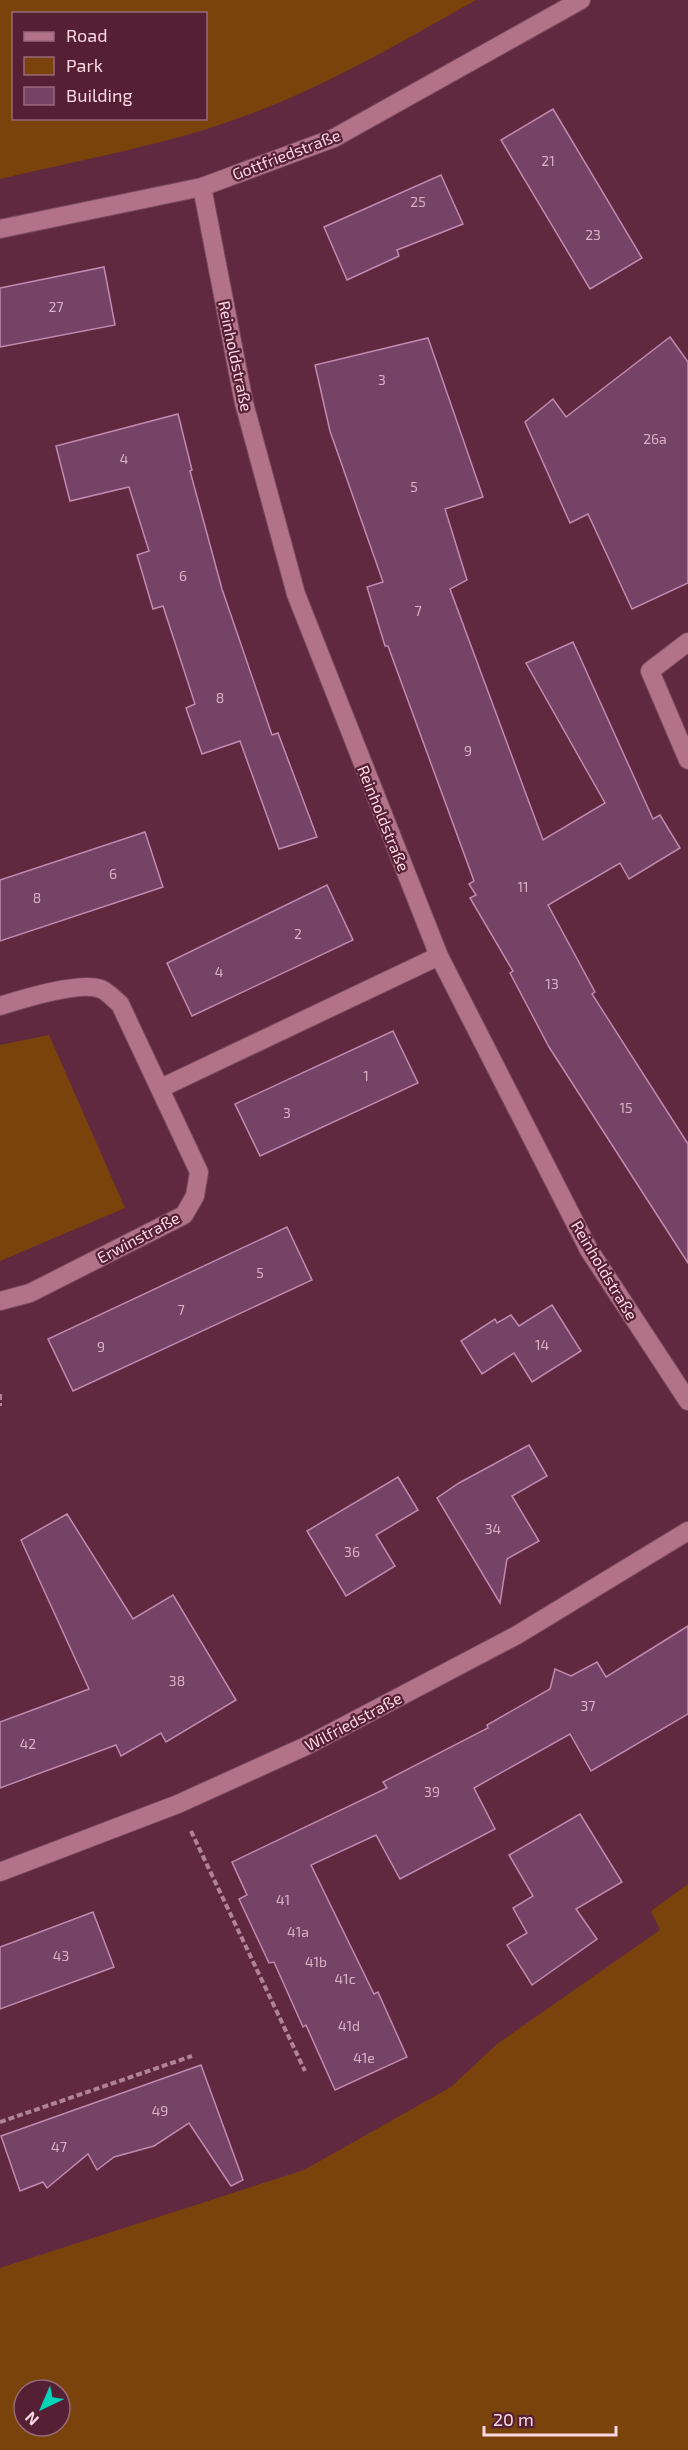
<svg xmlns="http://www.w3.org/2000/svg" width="688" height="2450" font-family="'Exo 2',sans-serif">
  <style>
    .green { fill: #7b430c; fill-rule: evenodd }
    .building { fill: #744366; stroke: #c18ab0; stroke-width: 1.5 }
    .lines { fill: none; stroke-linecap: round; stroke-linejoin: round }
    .minor-casing { stroke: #7a4a5e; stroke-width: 20 }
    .path { stroke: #b18494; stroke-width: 4; stroke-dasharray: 6 3; stroke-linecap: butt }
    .minor { stroke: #b27388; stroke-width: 18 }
    .labels { text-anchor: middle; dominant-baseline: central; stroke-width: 4.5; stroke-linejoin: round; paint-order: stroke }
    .number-label { font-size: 14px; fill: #d9b2c3 }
    .street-label { font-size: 16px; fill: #fbd7e2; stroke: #551f34 }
  </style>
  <rect width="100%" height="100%" fill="#60293f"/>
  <g class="green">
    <path d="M0 0H476C399 43 322 89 239 118 162 146 79 160 0 179ZM14 14H206V118H14Z"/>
    <polygon points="49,1035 125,1208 0,1261 0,1045"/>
    <path d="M688 1884V2450H0V2268L304 2170 451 2087 497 2044 660 1930 651 1911ZM24 2390H60V2426H24Z"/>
  </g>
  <g class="building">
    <polygon points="553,109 642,258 590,289 501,140"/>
    <polygon points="441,175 463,224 397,250 399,256 347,280 324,227"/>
    <polygon points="104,267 115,325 0,347 0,288"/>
    <polygon points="670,337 688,362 688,583 632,609 588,514 570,523 525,422 553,399 566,417"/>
    <polygon points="428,338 483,497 445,509 467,580 450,589 543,840 605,803 526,663 573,642 653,819 660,815 680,848 629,879 620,863 548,905 595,992 592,994 688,1144 688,1263 549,1047 510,973 513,971 470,898 476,895 469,884 474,881 388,646 385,646 367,587 383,582 330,431 315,365"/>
    <polygon points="178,414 192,470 190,471 222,589 272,735 278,733 317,837 279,849 240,741 202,754 186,708 195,704 163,606 153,609 137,555 149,551 129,487 70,501 56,446"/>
    <polygon points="145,832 163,887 0,941 0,880"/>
    <polygon points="327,885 353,940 192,1016 167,963"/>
    <polygon points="393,1031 418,1083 260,1156 235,1104"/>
    <polygon points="287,1227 312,1280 73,1391 48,1339"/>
    <polygon points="552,1305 581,1351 532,1382 514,1353 482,1374 461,1341 495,1319 497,1323 511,1315 519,1326"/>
    <polygon points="529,1445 547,1476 512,1496 539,1541 507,1559 500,1603 437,1498 459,1483"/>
    <polygon points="398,1477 418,1510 376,1535 395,1566 346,1596 307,1531"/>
    <polygon points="67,1514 133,1619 173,1595 236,1700 166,1742 161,1733 121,1756 116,1745 0,1788 0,1722 89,1689 21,1540"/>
    <polygon points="688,1626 688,1714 591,1771 570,1734 474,1788 495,1829 400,1879 376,1835 311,1865 374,1994 378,1992 407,2057 335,2090 306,2025 303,2027 274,1962 269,1963 239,1899 247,1895 232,1862 387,1788 383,1782 488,1728 487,1725 550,1689 555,1669 571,1676 597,1662 606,1677"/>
    <polygon points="580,1814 622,1882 576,1909 597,1939 532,1985 507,1945 527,1933 513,1908 533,1896 509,1855"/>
    <polygon points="93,1912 114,1967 0,2009 0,1947"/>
    <polygon points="201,2065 243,2180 231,2186 189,2123 154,2146 114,2157 97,2170 88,2154 47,2188 43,2182 20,2191 1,2136"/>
  </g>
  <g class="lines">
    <g class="minor-casing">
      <g id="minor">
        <polyline points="202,187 244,403 296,594 439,956 589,1250 688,1401"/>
        <polyline points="0,229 202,187 334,138 581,0"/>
        <polyline points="688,642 650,671 688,760"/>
        <path d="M0 1006C22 999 80 981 101 989 108 992 115 1000 120 1004L199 1172 195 1196 184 1215 30 1293 0 1301"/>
        <polyline points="161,1088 439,956"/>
        <polyline points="0,1872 178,1804 306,1746 517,1635 688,1531"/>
      </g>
    </g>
    <g class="path">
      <polyline points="0,1394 0,1406"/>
      <polyline points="191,1831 305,2071"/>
      <polyline points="0,2122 192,2056"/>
    </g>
    <use href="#minor" class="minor"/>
  </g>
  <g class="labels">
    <g class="number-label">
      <text x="548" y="160">21</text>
      <text x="418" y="201">25</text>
      <text x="593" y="234">23</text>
      <text x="56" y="306">27</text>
      <text x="382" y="379">3</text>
      <text x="655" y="438">26a</text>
      <text x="124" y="458">4</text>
      <text x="414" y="486">5</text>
      <text x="183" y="575">6</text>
      <text x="418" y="610">7</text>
      <text x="220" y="697">8</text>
      <text x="468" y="750">9</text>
      <text x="113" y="873">6</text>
      <text x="523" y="886">11</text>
      <text x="37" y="897">8</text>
      <text x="298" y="933">2</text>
      <text x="219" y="971">4</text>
      <text x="552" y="983">13</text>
      <text x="366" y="1075">1</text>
      <text x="626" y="1107">15</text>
      <text x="287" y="1112">3</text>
      <text x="260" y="1272">5</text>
      <text x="181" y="1309">7</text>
      <text x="542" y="1344">14</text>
      <text x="101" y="1346">9</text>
      <text x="493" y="1528">34</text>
      <text x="352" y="1551">36</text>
      <text x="177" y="1680">38</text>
      <text x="588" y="1705">37</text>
      <text x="28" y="1743">42</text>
      <text x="432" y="1791">39</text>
      <text x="283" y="1899">41</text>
      <text x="298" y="1931">41a</text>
      <text x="61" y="1955">43</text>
      <text x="316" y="1961">41b</text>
      <text x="345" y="1978">41c</text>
      <text x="349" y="2025">41d</text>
      <text x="364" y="2057">41e</text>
      <text x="160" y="2110">49</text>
      <text x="59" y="2146">47</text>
    </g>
    <g class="street-label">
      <text transform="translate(286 154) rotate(-21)">Gottfriedstraße</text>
      <text transform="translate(236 356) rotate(78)">Reinholdstraße</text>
      <text transform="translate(384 818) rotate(68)">Reinholdstraße</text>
      <text transform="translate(138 1237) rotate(-28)">Erwinstraße</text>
      <text transform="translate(605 1270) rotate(59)">Reinholdstraße</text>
      <text transform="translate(353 1721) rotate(-28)">Wilfriedstraße</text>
    </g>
  </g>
  <rect x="12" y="12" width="195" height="108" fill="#551f34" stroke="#97697a" stroke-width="1.5"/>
  <rect x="24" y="32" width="30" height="9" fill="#b27388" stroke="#97697a" stroke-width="1.5"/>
  <text x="66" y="42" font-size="18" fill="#fbd7e2">Road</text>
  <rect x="24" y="57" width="30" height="18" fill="#7b430c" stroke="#97697a" stroke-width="1.5"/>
  <text x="66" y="72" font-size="18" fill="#fbd7e2">Park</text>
  <rect x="24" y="87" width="30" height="18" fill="#744366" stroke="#97697a" stroke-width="1.5"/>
  <text x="66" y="102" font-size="18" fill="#fbd7e2">Building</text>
  <g transform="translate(42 2408) rotate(224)"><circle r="28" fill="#551f34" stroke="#97697a" stroke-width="1.5"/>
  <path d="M0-4.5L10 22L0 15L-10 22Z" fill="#00d5b7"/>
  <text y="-9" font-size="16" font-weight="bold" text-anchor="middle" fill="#fbd7e2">N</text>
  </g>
  <path d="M484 2426v9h132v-9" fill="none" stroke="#fbd7e2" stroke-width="3"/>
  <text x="493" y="2426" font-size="18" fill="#fbd7e2" stroke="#551f34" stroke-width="4.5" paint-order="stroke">20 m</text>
</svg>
